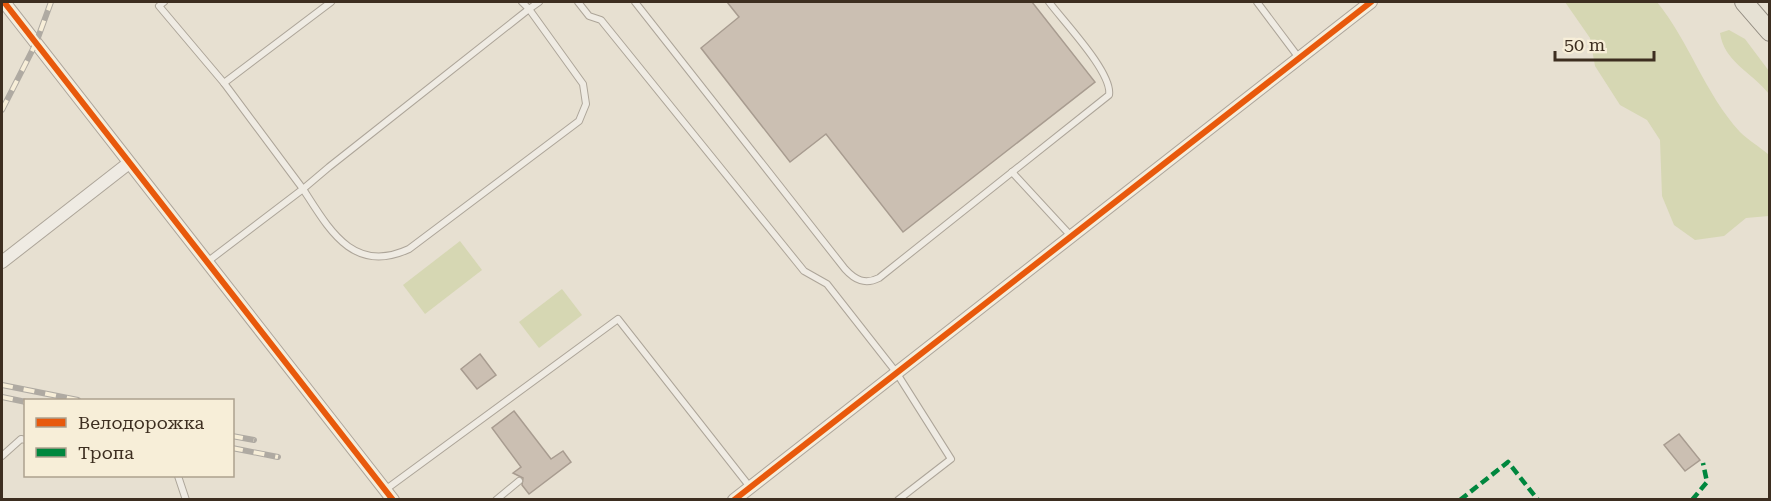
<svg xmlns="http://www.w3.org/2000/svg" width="1771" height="501" font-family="'Roboto Serif',serif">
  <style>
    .green { fill: #d6d7b3 }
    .building { fill: #cbbfb2; stroke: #a89c90; stroke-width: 1.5 }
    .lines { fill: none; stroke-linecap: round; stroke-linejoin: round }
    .service-casing { stroke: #ada599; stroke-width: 8 }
    .minor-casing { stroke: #ada599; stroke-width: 14 }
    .primary-casing { stroke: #928b80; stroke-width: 20 }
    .service { stroke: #efebe3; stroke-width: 6 }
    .minor { stroke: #efebe3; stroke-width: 12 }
    .primary { stroke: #e6e1d4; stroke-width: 18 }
    .rail-casing { stroke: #afaaa2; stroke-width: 6 }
    .rail { stroke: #f7eed8; stroke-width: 4; stroke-dasharray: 11; stroke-linecap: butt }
    .quiet { stroke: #00873e; stroke-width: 4.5; stroke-dasharray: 9 4.5; stroke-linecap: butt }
    .cycleway-casing { stroke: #f7eed8; stroke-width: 10 }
    .cycleway { stroke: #e8590c; stroke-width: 6 }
  </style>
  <rect width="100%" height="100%" fill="#e7e0d1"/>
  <g class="green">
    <path d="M1565 2H1657C1689 41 1705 94 1740 132 1748 140 1760 147 1769 155V216L1746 218 1724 236 1695 240 1674 225 1662 196 1660 140 1647 120 1620 105 1595 66 1590 38Z"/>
    <path d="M1729 30 1745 39 1769 71V94C1752 72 1724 62 1720 33Z"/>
    <polygon points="460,241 482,270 425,314 403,285"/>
    <polygon points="562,289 582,315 539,348 519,322"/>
  </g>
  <g class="building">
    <polygon points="727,2 1032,2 1095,82 903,232 826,134 790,162 701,48 739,17"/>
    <polygon points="480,354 496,375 477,389 461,369"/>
    <polygon points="514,411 551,459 563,451 571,462 529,494 522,485 523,478 513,473 521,467 492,428"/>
    <polygon points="1679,434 1700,460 1685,471 1664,445"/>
  </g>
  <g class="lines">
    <g class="service-casing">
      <g id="service">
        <polyline points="164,2 159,6 224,83 303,189 207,262"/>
        <path d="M522 2 529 9 583 84 586 104 579 121 409 249C353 275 329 229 303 189L329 167 529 9 539 2"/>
        <polyline points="578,2 589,16 601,20 804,271 827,284 896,372 951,459 898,500"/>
        <path d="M635 2 845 269C855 280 865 285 879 278L1109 95C1113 73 1063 21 1049 2"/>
        <polyline points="1257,2 1299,58"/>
        <polyline points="224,83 331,2"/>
        <polyline points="1012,172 1071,236"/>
        <polyline points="2,456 21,439 26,440"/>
        <polyline points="178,476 186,500"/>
        <polyline points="385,490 618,319 750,487"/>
        <polyline points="496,500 519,481"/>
      </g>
    </g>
    <g class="minor-casing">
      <g id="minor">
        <polyline points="4,2 393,500"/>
        <polyline points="2,262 129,163"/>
        <polyline points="734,500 1371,2"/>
      </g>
    </g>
    <g class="primary-casing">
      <polyline id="primary" points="1744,2 1770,32"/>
    </g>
    <use href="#service" class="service"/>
    <use href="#minor" class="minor"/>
    <use href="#primary" class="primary"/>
    <g class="rail-casing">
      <g id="rail">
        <polyline points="2,110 36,43 51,2"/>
        <polyline points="2,385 78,400"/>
        <polyline points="2,397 26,402"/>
        <polyline points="232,436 254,440"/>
        <polyline points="232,448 278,457"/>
      </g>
    </g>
    <use href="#rail" class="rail"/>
    <g class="quiet">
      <polyline points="1460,500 1508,462 1538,500"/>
      <polyline points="1692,500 1707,482 1703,463"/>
    </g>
    <g class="cycleway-casing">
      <g id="cycleway">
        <polyline points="4,2 393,500"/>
        <polyline points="734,500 1371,2"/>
      </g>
    </g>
    <use href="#cycleway" class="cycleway"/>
  </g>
  <rect width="1771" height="501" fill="none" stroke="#3d2e20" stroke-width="6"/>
  <rect x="24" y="399" width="210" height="78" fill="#f7eed8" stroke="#ada18e" stroke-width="1.5"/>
  <rect x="36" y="418" width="30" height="9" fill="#e8590c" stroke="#ada18e" stroke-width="1.5"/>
  <text x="78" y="429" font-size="18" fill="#3d2e20">Велодорожка</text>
  <rect x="36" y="448" width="30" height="9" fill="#00873e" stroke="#ada18e" stroke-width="1.5"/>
  <text x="78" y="459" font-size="18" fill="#3d2e20">Тропа</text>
  <path d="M1555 51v9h99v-9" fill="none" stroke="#3d2e20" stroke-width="3"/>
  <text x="1564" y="51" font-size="18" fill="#3d2e20" stroke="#f7eed8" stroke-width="4.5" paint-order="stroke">50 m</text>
</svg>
